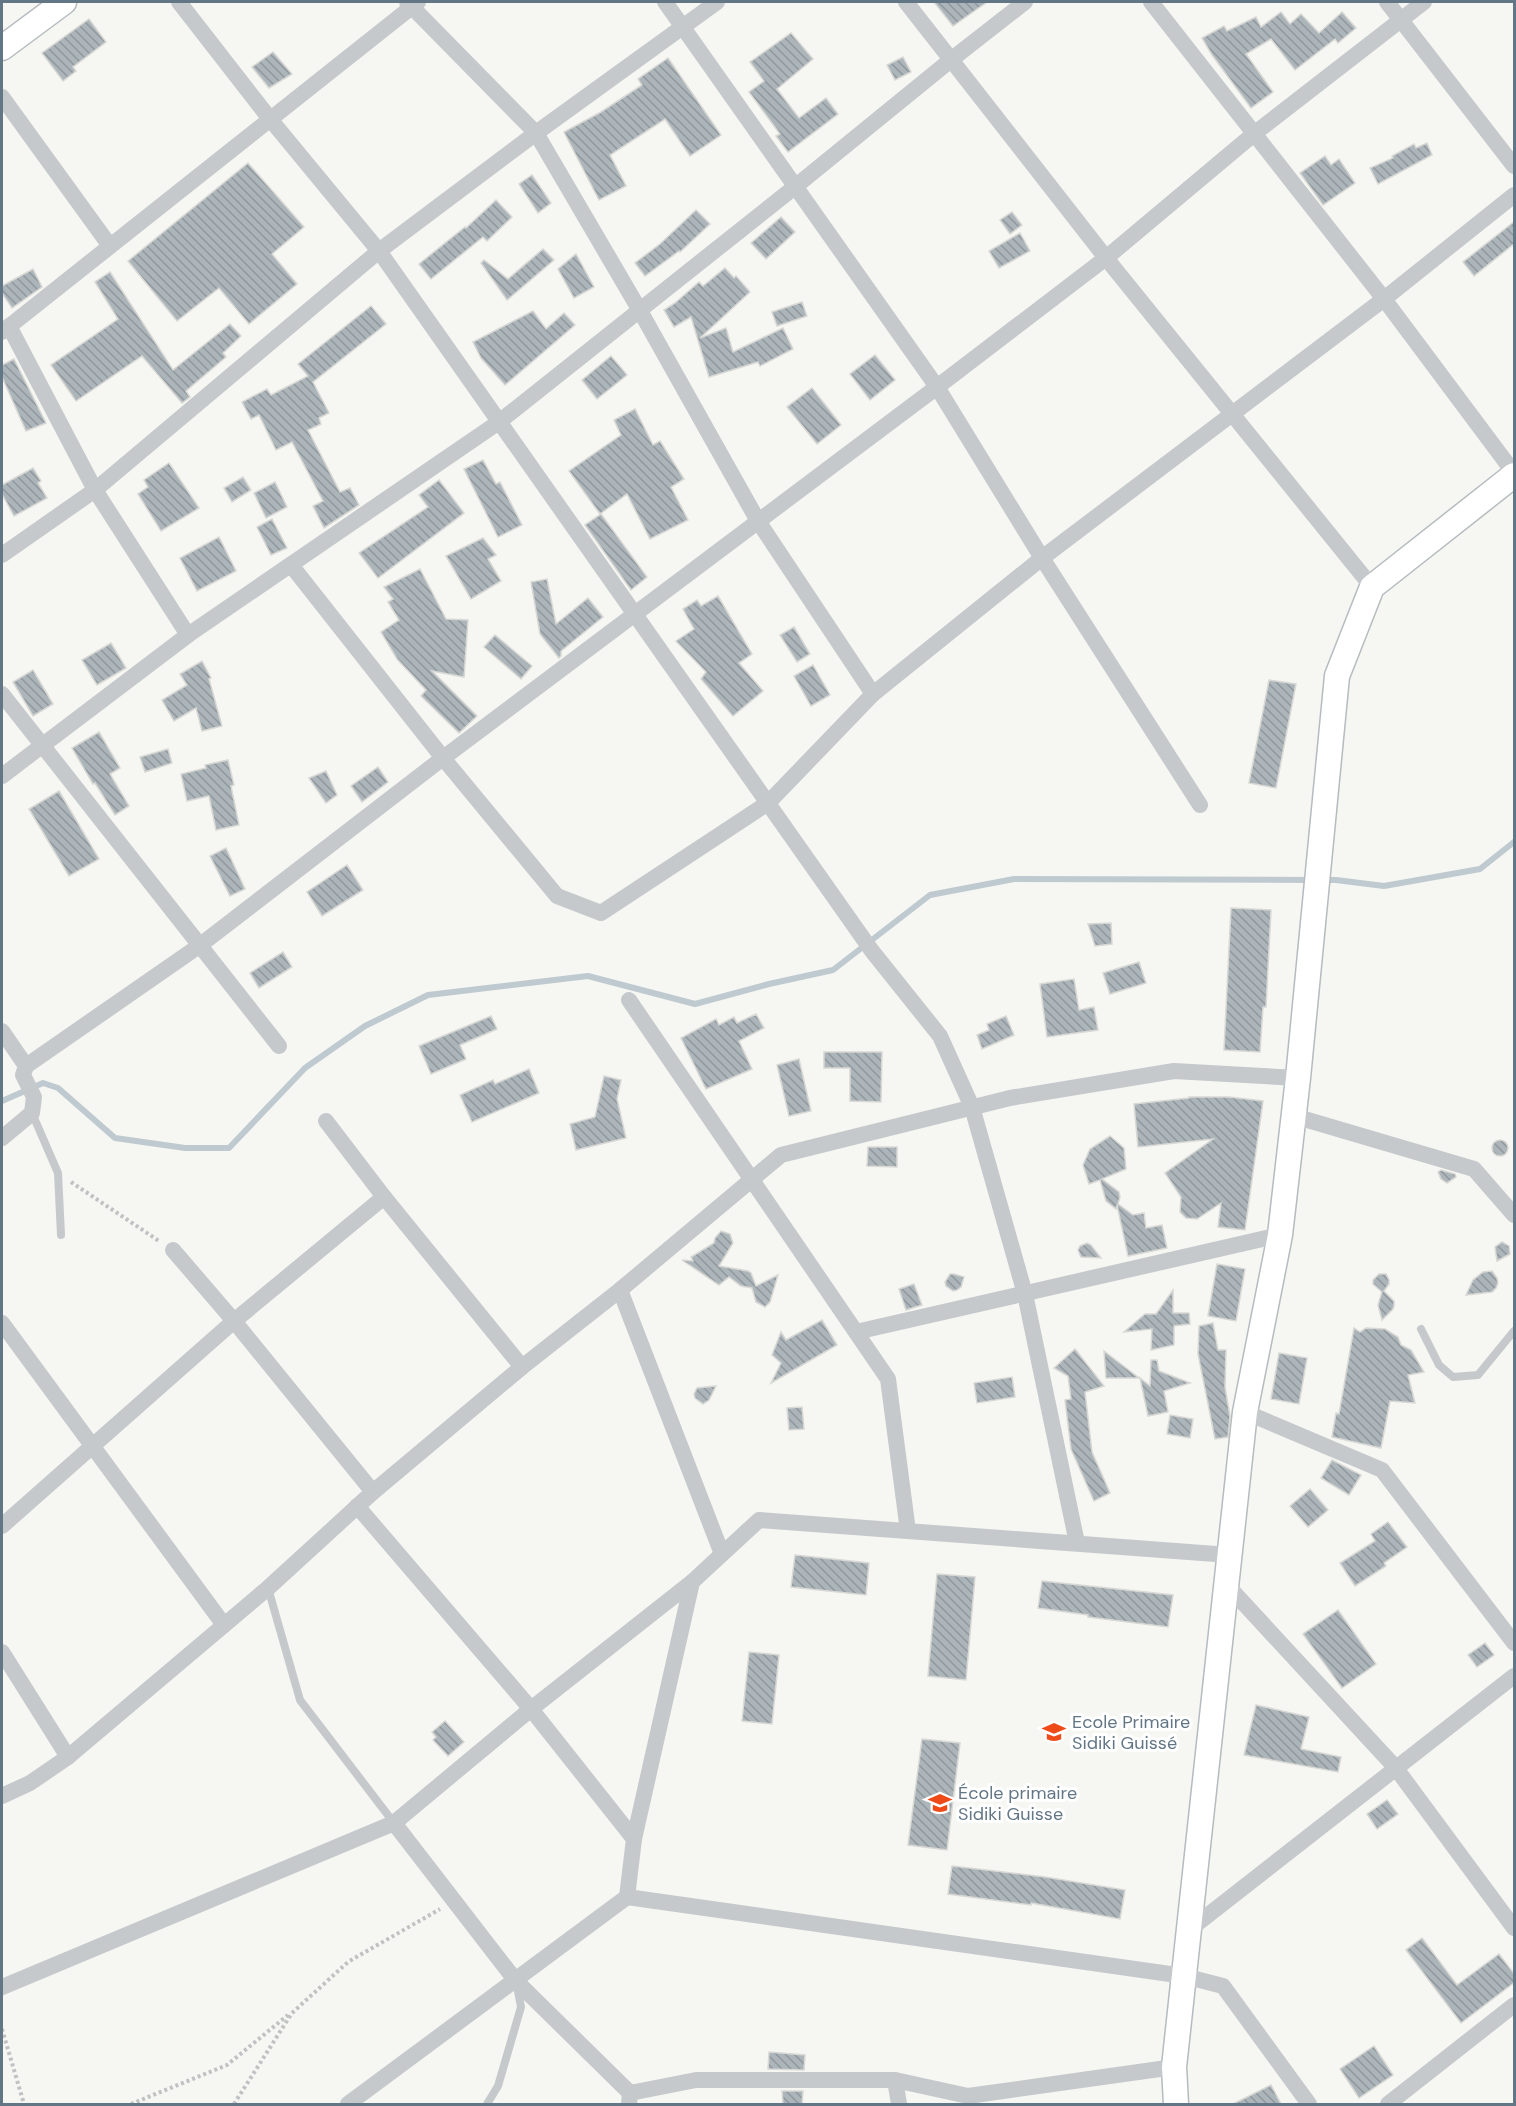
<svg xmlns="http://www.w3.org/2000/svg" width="1516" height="2106" font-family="'DM Sans',sans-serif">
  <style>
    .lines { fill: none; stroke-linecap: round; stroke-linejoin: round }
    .stream { stroke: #becacf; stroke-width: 6 }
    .building { fill: url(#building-back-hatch); stroke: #d8d8d5; stroke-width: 1.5 }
    .secondary-casing { stroke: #b5bbbf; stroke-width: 27 }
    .path { stroke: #bfc1c3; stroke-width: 4; stroke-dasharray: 3 3; stroke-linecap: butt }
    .lane { stroke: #c5c9cc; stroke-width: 8 }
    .street { stroke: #c5c9cc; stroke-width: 16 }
    .secondary { stroke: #fff; stroke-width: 24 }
    .labels { text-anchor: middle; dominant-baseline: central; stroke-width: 6; stroke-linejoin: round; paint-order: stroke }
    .poi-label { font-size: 18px; fill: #637686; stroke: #fff; text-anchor: start }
  </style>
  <defs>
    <pattern id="building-back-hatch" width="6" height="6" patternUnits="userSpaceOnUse" patternTransform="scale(1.5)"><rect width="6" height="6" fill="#acb5ba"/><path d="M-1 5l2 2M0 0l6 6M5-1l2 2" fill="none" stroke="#90989d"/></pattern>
  </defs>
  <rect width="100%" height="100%" fill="#f6f6f2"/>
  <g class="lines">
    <g class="stream">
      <polyline points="1321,880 1336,880 1384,886 1480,869 1514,842"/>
      <polyline points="2,1101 43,1083 58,1088 115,1138 185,1148 229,1148 305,1068 365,1026 428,995 588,976 695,1004 769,984 833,970 930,895 1014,879 1311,880"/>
    </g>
  </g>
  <g class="building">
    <polygon points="934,2 987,2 953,26"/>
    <polygon points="1281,12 1290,24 1301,14 1319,33 1342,12 1356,28 1338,43 1335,39 1295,70 1271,39 1246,54 1273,92 1251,108 1212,55 1202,38 1224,26 1227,31 1256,17 1261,27"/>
    <polygon points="89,19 106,42 73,67 76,71 63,81 42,53"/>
    <polygon points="791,33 813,59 777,89 799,118 826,98 838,114 788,152 776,136 780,134 749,92 764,81 750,62"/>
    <polygon points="273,52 292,74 269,88 252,67"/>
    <polygon points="903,57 911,72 895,80 887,65"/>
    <polygon points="668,58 721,135 690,156 665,119 610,155 626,186 599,200 564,132 601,112 642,85 638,79"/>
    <polygon points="1427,143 1432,155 1378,184 1370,168 1393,158 1392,156 1414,144 1416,148"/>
    <polygon points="1325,156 1331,165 1339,159 1355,183 1323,205 1300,173"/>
    <polygon points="248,163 304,227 272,254 297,284 249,324 219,288 177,321 128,261"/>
    <polygon points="532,175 551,203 538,213 519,184"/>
    <polygon points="496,200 512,217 487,241 483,237 431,279 419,264 465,227 466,228"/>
    <polygon points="696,210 710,224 680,252 679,251 645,276 635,263 660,244"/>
    <polygon points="1012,212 1022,225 1010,234 1000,220"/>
    <polygon points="781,217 795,232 766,259 751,243"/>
    <polygon points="1515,221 1515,243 1474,276 1463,262"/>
    <polygon points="1020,233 1030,251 999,268 989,251"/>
    <polygon points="543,249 554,260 507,300 481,263 484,260 508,279"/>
    <polygon points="576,254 594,287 574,298 558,269"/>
    <polygon points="725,268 734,278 736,276 750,292 700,338 726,328 733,352 783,328 793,349 760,366 758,362 709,377 691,317 674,327 664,310 675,303 699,282 703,286"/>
    <polygon points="33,269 42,287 12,308 2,293 2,286"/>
    <polygon points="110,272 173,370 230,324 241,336 223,353 226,357 186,391 190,397 182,403 142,356 76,401 51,365 118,319 95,282"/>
    <polygon points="802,302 807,316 777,326 772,312"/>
    <polygon points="371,306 386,324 313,382 329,413 319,418 321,424 308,430 340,492 350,488 359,505 324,528 313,506 323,501 292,442 276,450 259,415 251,419 242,402 267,389 271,395 308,376 298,364"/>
    <polygon points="533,311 546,329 564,313 575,325 505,385 481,358 473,342"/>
    <polygon points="875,355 895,380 870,400 850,374"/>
    <polygon points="611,356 627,375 597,399 582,380"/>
    <polygon points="14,359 46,423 26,431 2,377 2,365"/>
    <polygon points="812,388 841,425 817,444 787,407"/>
    <polygon points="635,409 653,445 660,441 684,479 671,487 688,520 650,539 627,494 600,514 569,471 621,435 614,420"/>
    <polygon points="483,460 496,484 500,482 522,525 498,537 464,469"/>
    <polygon points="169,463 199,508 161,531 138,494 148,487 144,480"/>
    <polygon points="33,468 41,481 38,483 47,498 14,516 2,494 2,485"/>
    <polygon points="243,477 251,490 232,502 224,488"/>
    <polygon points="439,480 464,513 378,578 359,553 428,507 419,495"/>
    <polygon points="275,482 287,507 266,518 254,493"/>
    <polygon points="601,514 647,577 631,590 585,525"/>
    <polygon points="272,519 287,548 271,555 257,527"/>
    <polygon points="219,537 236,571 197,591 180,558"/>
    <polygon points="483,538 496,555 488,559 501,581 471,599 446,556"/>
    <polygon points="420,569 446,619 468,620 464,677 432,671 477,716 459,733 421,696 426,690 397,659 381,632 399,620 388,602 393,599 384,587"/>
    <polygon points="547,579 556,624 588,598 603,617 561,651 561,656 559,658 540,634 531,582"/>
    <polygon points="718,596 752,654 739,663 763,691 733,716 701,679 706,672 676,641 694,629 683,609 697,600 701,606"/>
    <polygon points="794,627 810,654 797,662 780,635"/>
    <polygon points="495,635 532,666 521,679 484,647"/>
    <polygon points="111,643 126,668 97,685 82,660"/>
    <polygon points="202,661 211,678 209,679 222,726 202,731 196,708 174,721 162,700 187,685 180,674"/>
    <polygon points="813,665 830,695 811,706 794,676"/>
    <polygon points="33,670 53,704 33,716 13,682"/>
    <polygon points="1269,680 1296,684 1276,788 1249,783"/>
    <polygon points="99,732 120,768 110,774 129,806 115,815 95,783 93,784 72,748"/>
    <polygon points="168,749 172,763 145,772 140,757"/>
    <polygon points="228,760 234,785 231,786 239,825 216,830 209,796 187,801 181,774 206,768 205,765"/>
    <polygon points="378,767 388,782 362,802 351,786"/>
    <polygon points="326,771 337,795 326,803 309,778"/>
    <polygon points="59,791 99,859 69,876 29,809"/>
    <polygon points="226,848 245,889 230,896 210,856"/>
    <polygon points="347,865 363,890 322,916 307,892"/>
    <polygon points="1231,908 1271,910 1266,1007 1263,1007 1260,1052 1224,1050"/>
    <polygon points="1111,923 1112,944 1095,946 1088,924"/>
    <polygon points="283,952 292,967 259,988 250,973"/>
    <polygon points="1139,962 1146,983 1110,994 1103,973"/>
    <polygon points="1074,979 1079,1010 1094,1007 1098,1030 1047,1037 1040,984"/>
    <polygon points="756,1014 764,1028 739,1041 752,1069 706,1089 681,1038 716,1019 719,1025 734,1017 737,1023"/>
    <polygon points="491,1016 497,1029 460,1045 466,1059 431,1074 419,1046"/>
    <polygon points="1006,1016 1014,1035 982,1049 977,1035 989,1030 987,1024"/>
    <polygon points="824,1052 882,1052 881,1102 850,1101 850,1068 824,1068"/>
    <polygon points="799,1059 811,1111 789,1116 777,1065"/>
    <polygon points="529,1069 539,1093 472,1122 460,1095 493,1080 495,1084"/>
    <polygon points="604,1076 621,1080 617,1099 626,1138 576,1150 570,1124 595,1117"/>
    <polygon points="1189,1097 1229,1097 1263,1101 1245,1230 1218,1227 1221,1203 1197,1219 1186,1218 1180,1212 1181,1197 1165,1173 1213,1139 1138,1147 1134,1104 1189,1098"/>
    <polygon points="1110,1136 1124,1148 1126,1169 1102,1179 1119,1192 1120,1197 1118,1204 1133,1215 1144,1213 1146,1228 1162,1225 1167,1248 1128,1256 1117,1205 1116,1209 1106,1201 1100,1180 1089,1184 1083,1165 1090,1149"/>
    <circle cx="1500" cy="1148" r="8"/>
    <polygon points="868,1147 897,1147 897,1167 867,1166"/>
    <polygon points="1441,1170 1455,1174 1456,1177 1447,1183 1441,1179 1438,1172"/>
    <polygon points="721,1231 730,1234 733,1243 719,1266 748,1271 751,1273 756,1286 778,1275 770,1302 765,1307 756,1302 752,1288 741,1286 729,1277 719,1285 682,1260 693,1261 691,1257 714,1243 715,1238"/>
    <polygon points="1502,1242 1509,1246 1510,1254 1497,1261 1495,1247"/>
    <polygon points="1087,1243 1091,1245 1101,1258 1081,1257 1078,1250 1080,1246"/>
    <polygon points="1217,1264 1245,1269 1236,1321 1208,1316"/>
    <polygon points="1492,1271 1497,1278 1498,1283 1496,1288 1492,1292 1466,1295 1473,1280 1483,1272"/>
    <polygon points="950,1274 954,1274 964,1277 961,1287 957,1290 953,1291 946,1286 945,1282"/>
    <polygon points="1379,1274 1386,1274 1389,1280 1389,1284 1384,1291 1394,1301 1394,1306 1393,1309 1382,1320 1378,1305 1382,1292 1373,1284 1373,1280"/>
    <polygon points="914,1284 922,1305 906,1310 899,1289"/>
    <polygon points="1173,1290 1173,1313 1189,1313 1190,1324 1174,1326 1174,1345 1151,1350 1152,1329 1124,1332 1145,1314 1156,1314"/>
    <polygon points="822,1320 837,1345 771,1383 781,1363 772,1355 781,1332 786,1340"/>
    <polygon points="1213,1323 1218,1350 1226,1350 1225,1387 1230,1416 1228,1437 1215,1439 1198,1354 1199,1326"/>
    <polygon points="1354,1328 1360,1332 1366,1328 1385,1329 1398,1337 1401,1345 1411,1350 1424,1372 1408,1375 1415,1403 1390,1401 1381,1448 1332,1437 1336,1413 1339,1414"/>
    <polygon points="1075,1349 1104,1386 1085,1392 1092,1452 1110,1493 1094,1501 1071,1449 1065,1400 1071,1399 1068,1376 1054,1368"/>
    <polygon points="1104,1351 1139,1378 1106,1378"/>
    <polygon points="1279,1353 1307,1358 1299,1404 1271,1399"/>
    <polygon points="1151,1360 1157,1360 1159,1371 1190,1383 1164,1391 1168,1412 1148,1416 1140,1378 1150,1386"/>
    <polygon points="1012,1377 1015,1397 977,1403 974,1383"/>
    <polygon points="716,1386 709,1400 703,1404 695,1398 694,1394 697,1388"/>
    <polygon points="802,1407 804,1429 789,1430 787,1408"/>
    <polygon points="1170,1415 1193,1419 1190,1438 1167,1434"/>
    <polygon points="1332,1460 1361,1475 1349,1495 1321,1478"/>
    <polygon points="1310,1489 1328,1510 1308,1527 1290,1506"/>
    <polygon points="1388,1522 1407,1547 1384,1563 1386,1566 1355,1586 1340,1563 1375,1541 1371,1534"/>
    <polygon points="795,1555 869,1563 866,1595 791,1587"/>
    <polygon points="937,1574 975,1577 966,1680 928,1676"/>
    <polygon points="1042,1581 1173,1595 1168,1627 1088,1617 1088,1615 1038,1608"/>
    <polygon points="1338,1610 1376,1664 1342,1688 1303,1634"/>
    <polygon points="1485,1643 1494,1655 1477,1667 1468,1655"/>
    <polygon points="749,1652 779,1655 772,1724 742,1721"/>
    <polygon points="1256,1705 1309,1717 1301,1749 1341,1757 1338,1772 1244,1755"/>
    <polygon points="445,1721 464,1742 448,1756 433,1740 436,1737 432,1732"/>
    <polygon points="922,1739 960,1743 947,1850 908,1845"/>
    <polygon points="1387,1800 1398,1814 1377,1829 1367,1814"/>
    <polygon points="952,1866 1045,1877 1125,1890 1120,1919 1031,1903 1031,1905 948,1894"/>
    <polygon points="1422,1938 1457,1985 1499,1954 1515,1975 1515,1982 1461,2023 1406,1950"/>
    <polygon points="1374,2046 1393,2075 1359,2098 1340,2069"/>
    <polygon points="769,2052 805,2055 804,2070 768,2069"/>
    <polygon points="1271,2085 1281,2104 1233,2104"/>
    <polygon points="782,2091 803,2091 802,2104 783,2104"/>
  </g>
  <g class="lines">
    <g class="secondary-casing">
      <g id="secondary">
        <polyline points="2,48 64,2"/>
        <polyline points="1176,2104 1174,2067 1245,1412 1280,1235 1298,1078 1337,676 1372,587 1514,475"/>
      </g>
    </g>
    <g class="path">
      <polyline points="71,1182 159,1241"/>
      <polyline points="2,2029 24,2104"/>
      <polyline points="131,2104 227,2065 288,2015"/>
      <polyline points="234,2104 292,2013 348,1962 440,1909"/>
    </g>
    <g class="lane">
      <polyline points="32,1113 58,1173 61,1235"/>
      <polyline points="1421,1329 1439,1365 1453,1377 1478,1375 1514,1331"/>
      <polyline points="268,1588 300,1700 394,1823"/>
      <polyline points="487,2104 498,2086 521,2007 517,1986"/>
    </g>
    <g class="street">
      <polyline points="179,2 270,119 379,251 872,951 940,1036 972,1107 1025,1294 1077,1543"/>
      <polyline points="407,2 536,133 639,309 758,521 873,694"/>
      <polyline points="665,2 937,387 1042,558 1200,805"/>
      <polyline points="906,2 1106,258 1372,587"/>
      <polyline points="1151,2 1384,299 1514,473"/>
      <polyline points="1387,2 1514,166"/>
      <polyline points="2,97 110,246"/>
      <polyline points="9,326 95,490 188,635"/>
      <polyline points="2,332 418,2"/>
      <polyline points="2,555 95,490 379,251 536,133 717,2"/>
      <polyline points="291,565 443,758 557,896 601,913 768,803 873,694 1042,558 1384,299 1514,195"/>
      <polyline points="2,694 279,1046"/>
      <polyline points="2,776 188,635 499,422 796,186 952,59 1025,2"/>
      <polyline points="629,1000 888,1379 908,1531"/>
      <polyline points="2,1031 26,1066 23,1075 34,1097 32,1113 2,1138"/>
      <polyline points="26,1066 199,946 443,758 937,387 1106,258 1255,133 1424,2"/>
      <polyline points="1294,1116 1474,1169 1514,1215"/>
      <polyline points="326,1121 384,1197 522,1367"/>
      <polyline points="173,1250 234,1321 373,1492"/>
      <polyline points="620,1290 722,1554"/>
      <polyline points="2,1323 224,1625"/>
      <polyline points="856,1332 1280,1235"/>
      <polyline points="1245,1412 1382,1470 1514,1643"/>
      <polyline points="357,1506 531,1709 634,1839"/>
      <polyline points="2,1526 234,1321 384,1197"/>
      <polyline points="1225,1583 1395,1767 1514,1928"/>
      <polyline points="2,1652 68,1757"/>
      <polyline points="2,1796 30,1783 68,1757 268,1588 373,1492 522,1367 620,1290 781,1155 1010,1098 1174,1071 1298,1078"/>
      <polyline points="394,1823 516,1981 630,2093 629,2104"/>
      <polyline points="627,1897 1184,1976 1223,1986 1309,2104"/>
      <polyline points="1189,1930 1514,1676"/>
      <polyline points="2,1987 394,1823 531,1709 692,1582 759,1520 1229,1555"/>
      <polyline points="895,2080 899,2104"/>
      <polyline points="630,2093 696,2080 895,2080 968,2096 1174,2067"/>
      <polyline points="348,2104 627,1897 634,1839 692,1582"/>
      <polyline points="1388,2104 1514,2005"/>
    </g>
    <use href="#secondary" class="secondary"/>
  </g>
  <defs>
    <g id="school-bare" transform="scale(1.8)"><path d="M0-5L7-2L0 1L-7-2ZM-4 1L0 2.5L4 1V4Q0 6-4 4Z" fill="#ef4b19" stroke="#fff" stroke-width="2.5" paint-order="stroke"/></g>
  </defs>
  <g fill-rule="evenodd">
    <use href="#school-bare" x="1054" y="1732"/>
    <use href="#school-bare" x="940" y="1803"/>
  </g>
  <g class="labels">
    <g class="poi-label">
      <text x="1072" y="1722">Ecole Primaire<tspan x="1072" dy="21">Sidiki Guissé</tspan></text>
      <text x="958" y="1793">École primaire<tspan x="958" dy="21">Sidiki Guisse</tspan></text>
    </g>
  </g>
  <rect width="1516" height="2106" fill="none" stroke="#637686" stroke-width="6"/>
</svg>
